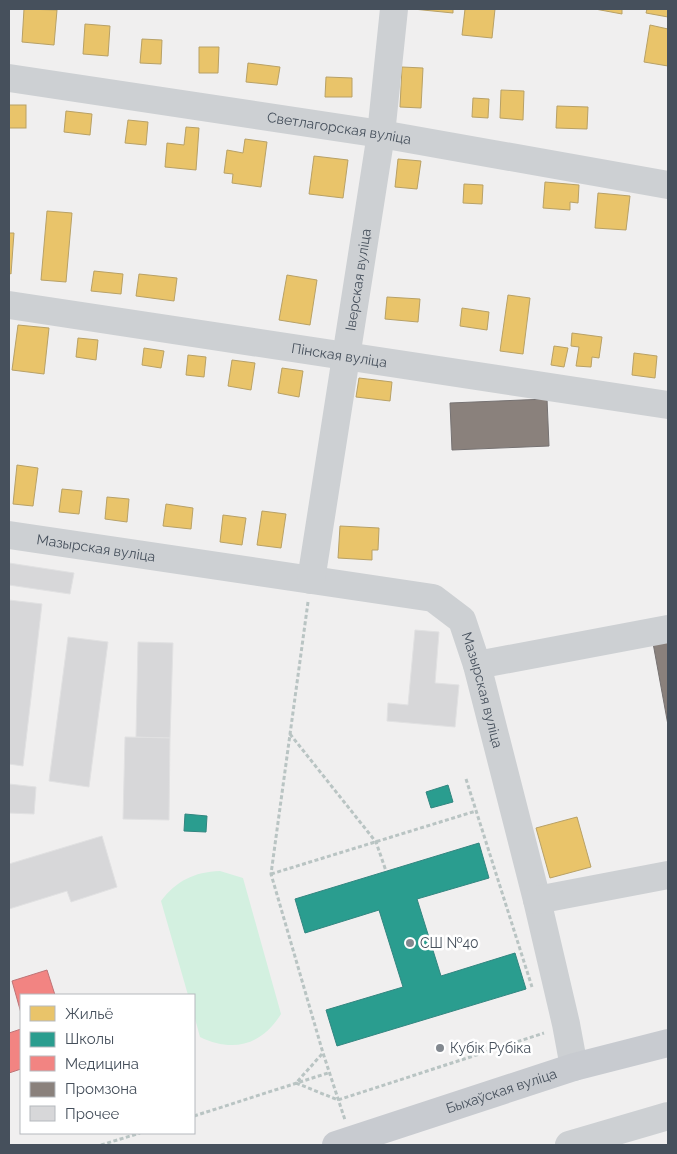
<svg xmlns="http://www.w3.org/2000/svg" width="677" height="1154" font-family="Raleway,sans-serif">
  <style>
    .green { fill: #d3f0e0 }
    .homes { fill: #e9c46a; stroke: #b8a166 }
    .schools { fill: #2a9d8f; stroke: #328680 }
    .health { fill: #f28482; stroke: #be7477 }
    .industry { fill: #8a817c; stroke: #767272 }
    .building { fill: #d7d7d9; stroke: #e1e1e2 }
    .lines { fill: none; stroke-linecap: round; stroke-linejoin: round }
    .path { stroke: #b9c4c3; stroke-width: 3; stroke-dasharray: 4 2.5; stroke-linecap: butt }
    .minor { stroke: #cdd0d3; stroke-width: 28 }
    .major { stroke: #c8cbd0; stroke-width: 28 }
    .poi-dot { fill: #82888f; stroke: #fff; stroke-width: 2 }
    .labels { text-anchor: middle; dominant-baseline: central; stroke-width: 5; stroke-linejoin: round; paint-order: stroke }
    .street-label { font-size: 14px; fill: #46505c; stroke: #fff }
    .poi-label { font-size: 14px; fill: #46505c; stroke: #fff; text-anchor: start }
  </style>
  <rect width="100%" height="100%" fill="#f0efef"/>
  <path class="green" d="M220 871 243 878 281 1014C262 1045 233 1053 200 1037L194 1015V995H188L161 901C176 881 194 872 220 871Z"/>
  <g class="homes">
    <polygon points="24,9 57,10 54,45 22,42"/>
    <polygon points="413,9 453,9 453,13"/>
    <polygon points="465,9 495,9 492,38 462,35"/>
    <polygon points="595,9 622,9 622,14"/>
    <polygon points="647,9 668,9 668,17 646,13"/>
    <polygon points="85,24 110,26 108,56 83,54"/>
    <polygon points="650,25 668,29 668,66 644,62"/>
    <polygon points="142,39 162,40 161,64 140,63"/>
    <polygon points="199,47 219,47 218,73 199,73"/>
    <polygon points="248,63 280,67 277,85 246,82"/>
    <polygon points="402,67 423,68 421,108 400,107"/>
    <polygon points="326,77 352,78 352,97 325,97"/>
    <polygon points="501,90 524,91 523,120 500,118"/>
    <polygon points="473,98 489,99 488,118 472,117"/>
    <rect x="9" y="105" width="17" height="23"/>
    <polygon points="557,106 588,107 587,129 556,128"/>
    <polygon points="66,111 92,114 90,135 64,132"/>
    <polygon points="128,120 148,122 146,145 125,143"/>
    <polygon points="186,127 199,128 196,170 165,167 167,143 184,145"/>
    <polygon points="245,139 267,142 261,187 232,183 233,174 224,173 227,150 243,153"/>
    <polygon points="314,156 348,160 343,198 309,194"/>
    <polygon points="398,159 421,161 417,189 395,187"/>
    <polygon points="545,182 579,185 578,203 570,202 570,210 543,208"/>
    <polygon points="464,184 483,185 482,204 463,203"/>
    <polygon points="598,193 630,196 626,230 595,228"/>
    <polygon points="47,211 72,213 66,282 41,280"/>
    <polygon points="9,233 14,233 11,274 9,273"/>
    <polygon points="94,271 123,274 121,294 91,291"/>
    <polygon points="139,274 177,278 174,301 136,296"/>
    <polygon points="287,275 317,280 310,325 279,320"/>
    <polygon points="508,295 530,298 523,354 500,351"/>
    <polygon points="387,297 420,299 418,322 385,319"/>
    <polygon points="462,308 489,312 487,330 460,326"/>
    <polygon points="18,325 49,328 44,374 12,370"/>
    <polygon points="572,333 602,337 599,358 592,357 591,367 576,366 579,347 571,346"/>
    <polygon points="78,338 98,340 96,360 76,357"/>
    <polygon points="554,346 568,348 564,367 551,365"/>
    <polygon points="144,348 164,351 161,368 142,365"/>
    <polygon points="634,353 657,356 655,378 632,375"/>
    <polygon points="188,355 206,357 204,377 186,375"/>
    <polygon points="232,360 255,363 251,390 228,386"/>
    <polygon points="282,368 303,371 299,397 278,393"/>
    <polygon points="359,378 392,382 390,401 356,397"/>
    <polygon points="17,465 38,468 33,506 13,504"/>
    <polygon points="62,489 82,491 79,514 59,512"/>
    <polygon points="107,497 129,499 127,522 105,519"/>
    <polygon points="166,504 193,508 191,529 163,526"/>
    <polygon points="262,511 286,514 281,548 257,545"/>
    <polygon points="223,515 246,518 242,545 220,542"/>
    <polygon points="340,526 379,528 378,550 372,550 372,560 338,558"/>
    <polygon points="577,817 591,867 550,878 536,828"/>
  </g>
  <g class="schools">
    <polygon points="448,785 453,802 431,808 426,792"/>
    <polygon points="185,814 207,816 206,832 184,831"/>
    <polygon points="479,843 489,878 417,899 441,976 515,953 526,989 337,1046 326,1010 403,987 379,910 305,933 295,899"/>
  </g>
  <g class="health">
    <polygon points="47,970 55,995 21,995 21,1013 12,981"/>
    <polygon points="21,1029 21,1069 9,1073 9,1033"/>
  </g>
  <g class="industry">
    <polygon points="547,399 549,446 452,450 450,403"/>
    <polygon points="668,640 668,725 653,643"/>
  </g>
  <g class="building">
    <polygon points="9,563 74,573 70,594 9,585"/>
    <polygon points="9,600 42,604 23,766 9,764"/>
    <polygon points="415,630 439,632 435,683 459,685 455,727 387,721 388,703 408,705"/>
    <polygon points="68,637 108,642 89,787 49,781"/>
    <polygon points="138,642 173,643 170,738 136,737"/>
    <polygon points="125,737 170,738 169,820 123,819"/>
    <polygon points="9,784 36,787 34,814 9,813"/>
    <polygon points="102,836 117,887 71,902 67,891 9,909 9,864"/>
  </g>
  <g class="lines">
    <g class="path">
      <polyline points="308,602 271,874 323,1053 345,1120"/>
      <polyline points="290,734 376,842 386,871"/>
      <polyline points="466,779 532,987"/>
      <polyline points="271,874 476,811"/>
      <polyline points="322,1054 296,1083 338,1100 544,1033"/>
      <polyline points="194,1116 328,1073"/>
      <polyline points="101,1145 140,1133"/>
    </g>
    <g class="minor">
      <path id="s1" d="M9 78 381 134 668 185"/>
      <path id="s2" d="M9 305 668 405"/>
      <path id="s3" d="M9 535 433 598 462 620 477 665 537 900 566 1024 574 1067"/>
      <path id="s4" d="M311 580 381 134 394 9"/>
      <polyline points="477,665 668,629"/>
      <polyline points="537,900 668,875"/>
      <polyline points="569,1145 668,1116"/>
    </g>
    <path class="major" id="s5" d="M336 1145 574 1067 668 1043"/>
  </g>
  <g class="poi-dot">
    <circle cx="410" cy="943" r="5"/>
    <circle cx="440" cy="1048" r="5"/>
  </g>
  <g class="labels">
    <g class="street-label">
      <text stroke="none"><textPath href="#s1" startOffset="334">Светлагорская вуліца</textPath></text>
      <text stroke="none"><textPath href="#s4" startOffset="304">Іверская вуліца</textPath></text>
      <text stroke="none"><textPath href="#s2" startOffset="334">Пінская вуліца</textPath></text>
      <text stroke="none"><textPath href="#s3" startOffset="88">Мазырская вуліца</textPath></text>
      <text stroke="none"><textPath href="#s3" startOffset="538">Мазырская вуліца</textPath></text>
      <text stroke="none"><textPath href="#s5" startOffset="174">Быхаўская вуліца</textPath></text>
    </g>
    <g class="poi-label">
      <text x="420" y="943">СШ №40</text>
      <text x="450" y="1048">Кубік Рубіка</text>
    </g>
  </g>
  <rect width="677" height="1154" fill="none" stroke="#46505c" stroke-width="20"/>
  <rect x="20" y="994" width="175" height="140" fill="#ffffff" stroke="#b5b9be"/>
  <rect x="30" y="1006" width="25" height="15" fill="#e9c46a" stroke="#b5b9be"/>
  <text x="65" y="1019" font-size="15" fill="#46505c">Жильё</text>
  <rect x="30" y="1032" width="25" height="15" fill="#2a9d8f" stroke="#b5b9be"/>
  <text x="65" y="1044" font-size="15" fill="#46505c">Школы</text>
  <rect x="30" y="1056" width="25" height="15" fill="#f28482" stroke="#b5b9be"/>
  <text x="65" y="1069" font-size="15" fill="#46505c">Медицина</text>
  <rect x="30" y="1082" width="25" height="15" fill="#8a817c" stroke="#b5b9be"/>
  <text x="65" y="1094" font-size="15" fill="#46505c">Промзона</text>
  <rect x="30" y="1106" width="25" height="15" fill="#d7d7d9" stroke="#b5b9be"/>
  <text x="65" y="1119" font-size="15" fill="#46505c">Прочее</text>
</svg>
